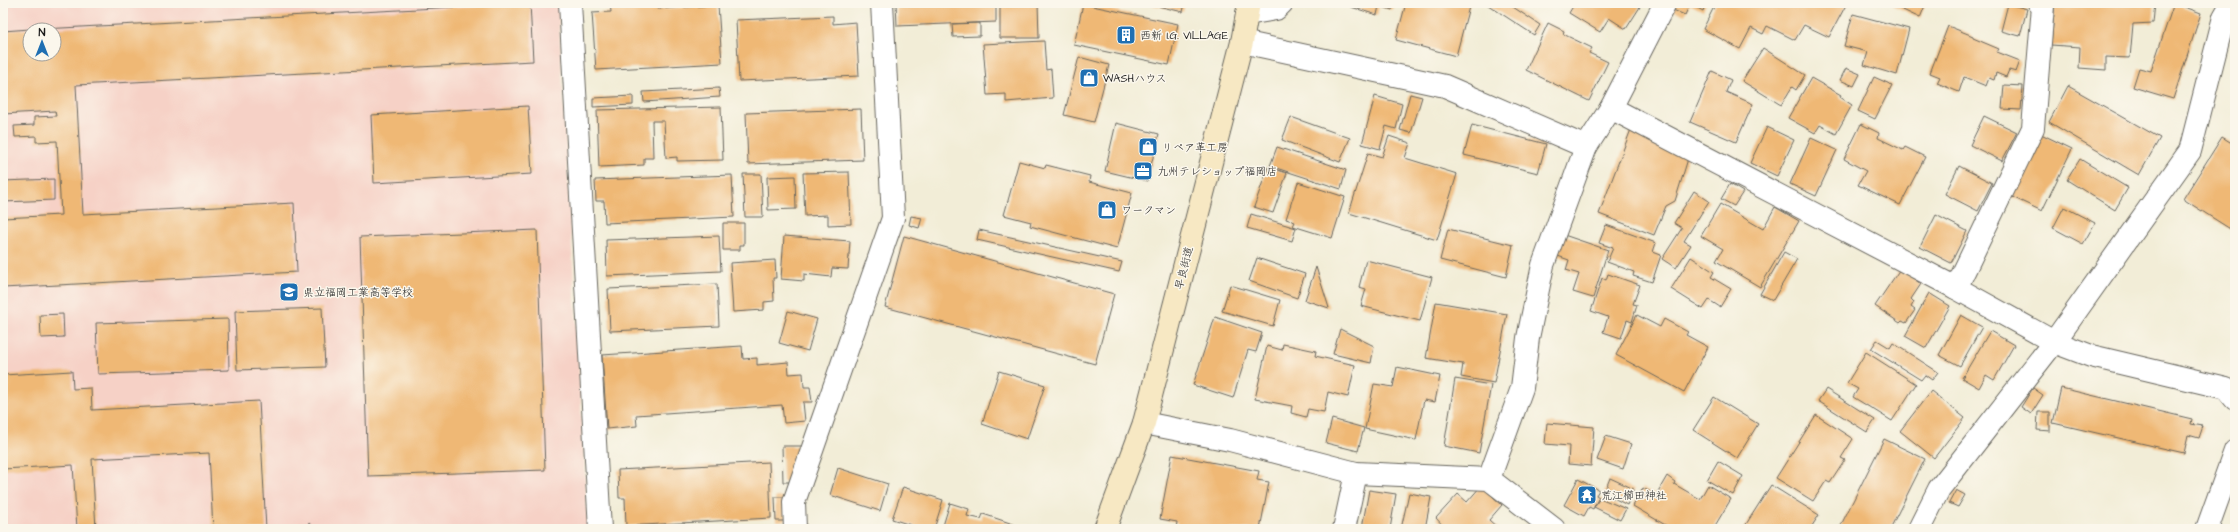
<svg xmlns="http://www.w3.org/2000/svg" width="2238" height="532" font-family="'Architects Daughter','Klee One',sans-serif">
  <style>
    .built { fill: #f6d1c6; fill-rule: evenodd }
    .building { fill: #efb874 }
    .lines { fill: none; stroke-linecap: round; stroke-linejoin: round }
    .street-casing { stroke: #67655d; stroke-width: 24 }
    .secondary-casing { stroke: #67655d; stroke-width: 24 }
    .street { stroke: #fff; stroke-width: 22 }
    .secondary { stroke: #f7e8c3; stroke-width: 22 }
    .labels { text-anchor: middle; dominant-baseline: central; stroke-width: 3; stroke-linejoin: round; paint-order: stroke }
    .poi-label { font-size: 11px; fill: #1c1c1c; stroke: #fbf7ec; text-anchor: start }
    .street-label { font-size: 11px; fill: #1c1c1c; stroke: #fbf7ec }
  </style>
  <rect width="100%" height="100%" fill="#fbf7ec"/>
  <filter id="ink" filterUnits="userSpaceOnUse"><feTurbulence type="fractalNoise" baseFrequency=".025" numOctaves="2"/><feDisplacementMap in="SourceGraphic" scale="8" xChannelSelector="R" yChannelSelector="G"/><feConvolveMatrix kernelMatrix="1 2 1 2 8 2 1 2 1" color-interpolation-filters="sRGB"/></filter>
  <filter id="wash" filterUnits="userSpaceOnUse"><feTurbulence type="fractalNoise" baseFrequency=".012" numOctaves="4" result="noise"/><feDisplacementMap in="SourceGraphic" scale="16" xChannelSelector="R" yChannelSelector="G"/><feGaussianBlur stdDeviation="0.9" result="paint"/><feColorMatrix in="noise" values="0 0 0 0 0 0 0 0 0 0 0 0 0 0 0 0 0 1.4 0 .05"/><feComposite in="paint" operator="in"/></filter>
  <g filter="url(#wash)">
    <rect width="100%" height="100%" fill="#f2edd7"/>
    <path class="built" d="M3 3H558L588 529H3ZM30 30H54V54H30Z"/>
    <g id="blocks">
      <g class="building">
        <polygon points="530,3 533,61 76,85 83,214 294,203 297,272 3,288 3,218 61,215 57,141 36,142 36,136 15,137 14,126 34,125 34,117 56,116 55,111 3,114 3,31 30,29 30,54 54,54 54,30 43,29"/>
        <polygon points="610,3 658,3 658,9 718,5 722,63 596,70 592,13 611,12"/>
        <polygon points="896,3 996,3 996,22 897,26"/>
        <polygon points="1000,3 1038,3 1039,38 1000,38"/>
        <polygon points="1145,3 1185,3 1183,12"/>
        <polygon points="1338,3 1394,3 1392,10 1379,6 1377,15"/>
        <polygon points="1406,3 1470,3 1456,56 1396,40"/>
        <polygon points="1485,3 1507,3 1540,25 1534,35"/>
        <polygon points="1575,3 1633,3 1640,7 1626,29 1609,18 1600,32 1569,13"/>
        <polygon points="1677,3 1706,3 1703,11 1690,4 1685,15 1673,10"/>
        <polygon points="1716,3 1754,4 1847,3 1829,37 1804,25 1795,40 1767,26 1763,34 1751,28 1740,49 1703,29"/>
        <polygon points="1888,3 1926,3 1920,18"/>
        <polygon points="2055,3 2155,3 2153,23 2133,24 2130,58 2106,57 2106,70 2079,68 2080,47 2051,45"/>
        <polygon points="2174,3 2201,13 2173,99 2133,87 2139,68 2151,71"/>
        <polygon points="1083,4 1178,24 1169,65 1074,45"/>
        <polygon points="2008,4 2027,9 2020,36 2001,31"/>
        <polygon points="1853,14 1909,29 1897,75 1864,65 1868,52 1844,46"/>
        <polygon points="833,16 833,24 856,22 859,76 739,81 736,20"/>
        <polygon points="980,23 980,36 953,37 952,24"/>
        <polygon points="1548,23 1564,31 1563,34 1592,48 1589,53 1608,62 1589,101 1526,70"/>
        <polygon points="1948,26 1973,36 1973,38 1999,49 1997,52 2020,61 2016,72 2009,70 2006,77 1996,73 1994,80 1989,78 1986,86 1964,77 1959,92 1937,83 1940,77 1930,73"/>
        <polygon points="1044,41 1046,70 1051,69 1053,98 1006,102 1006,94 987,95 983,44"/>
        <polygon points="1763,48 1805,75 1796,90 1792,87 1781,105 1742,81"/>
        <polygon points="1079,57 1109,65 1094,122 1064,115"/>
        <polygon points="1846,68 1860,74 1854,86 1840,80"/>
        <polygon points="1712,71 1731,80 1726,92 1753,104 1736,142 1690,122"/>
        <polygon points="1874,77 1892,85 1875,119 1858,111"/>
        <polygon points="1811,78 1841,95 1840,97 1852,105 1836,134 1820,125 1815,133 1788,118"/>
        <polygon points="2004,85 2023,86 2021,110 2002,109"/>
        <polygon points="2068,86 2160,138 2139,175 2049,122"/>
        <polygon points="719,88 720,97 644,102 643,92"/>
        <polygon points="1410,94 1422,97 1411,133 1400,130"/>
        <polygon points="633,96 633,105 593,107 593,98"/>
        <polygon points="1375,96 1402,104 1396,129 1386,126 1380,149 1362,144"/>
        <polygon points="528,106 532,174 374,183 371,115"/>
        <polygon points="721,107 723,160 677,161 677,157 666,158 664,121 652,121 653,158 644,158 644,165 599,167 597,110"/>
        <polygon points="861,109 863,160 748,164 746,113"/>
        <polygon points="1984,116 2017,132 2002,161 1970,145"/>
        <polygon points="1291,117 1350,138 1340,162 1282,140"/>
        <polygon points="1116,123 1159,134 1147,181 1105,171"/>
        <polygon points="1633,124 1687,150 1687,162 1675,201 1666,206 1654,235 1599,214"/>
        <polygon points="1861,124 1879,133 1878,138 1903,150 1905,147 1925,157 1900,205 1858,185 1866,171 1844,159"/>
        <polygon points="1472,125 1546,144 1538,173 1464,155"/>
        <polygon points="1767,127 1794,140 1777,176 1750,163"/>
        <polygon points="2039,133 2072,149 2042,211 2008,195"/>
        <polygon points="1389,136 1410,143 1405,158 1457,174 1437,240 1349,213 1368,153 1382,157"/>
        <polygon points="2222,137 2235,145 2235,232 2183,199"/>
        <polygon points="1811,138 1837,150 1816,196 1790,184"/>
        <polygon points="1277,147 1346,170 1341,189 1270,166"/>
        <polygon points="2080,159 2128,188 2115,210 2067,180"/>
        <polygon points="1019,161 1045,168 1046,165 1090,176 1089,182 1132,193 1117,249 1030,226 1031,222 1004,215"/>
        <polygon points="1959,166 1992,183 1978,211 1945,194"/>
        <polygon points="1268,167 1287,173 1273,213 1254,207"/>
        <polygon points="849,172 851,224 828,225 828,215 805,216 803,173"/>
        <polygon points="743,174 761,174 763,217 745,217"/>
        <polygon points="732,175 734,217 605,223 604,201 596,201 595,180"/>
        <polygon points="795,176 796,209 768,210 767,177"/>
        <polygon points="54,179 54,200 3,202 3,181"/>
        <polygon points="1298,182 1345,197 1332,238 1293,226 1295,222 1286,219"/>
        <polygon points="1730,184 1743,192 1734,206 1721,199"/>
        <polygon points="1694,191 1709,201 1684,241 1691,245 1676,268 1662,259 1682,228 1674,223"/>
        <polygon points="1720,204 1763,229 1775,207 1799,221 1760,287 1716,261 1723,249 1701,236"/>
        <polygon points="2064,207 2095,223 2083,244 2053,228"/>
        <polygon points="1251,214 1296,228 1292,241 1247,228"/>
        <polygon points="1936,215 1967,231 1951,263 1920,247"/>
        <polygon points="911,216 922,218 919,228 909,225"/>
        <polygon points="723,223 744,223 744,245 740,245 740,250 723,250"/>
        <polygon points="1606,225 1656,243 1653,252 1661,255 1652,282 1633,276 1634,272 1607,262 1613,248 1599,243"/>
        <polygon points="1448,229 1513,245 1506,277 1440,260"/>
        <polygon points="537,230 545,470 368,476 360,237"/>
        <polygon points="979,230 1122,262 1119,272 977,240"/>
        <polygon points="1561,234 1608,250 1593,298 1573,292 1579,274 1566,270 1569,260 1555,255"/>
        <polygon points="719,236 721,271 607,276 606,240"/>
        <polygon points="784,236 850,241 848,269 832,268 831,277 804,274 804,281 781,279"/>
        <polygon points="904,236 1114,294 1095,364 885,307"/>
        <polygon points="1784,252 1797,259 1773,300 1760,294"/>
        <polygon points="1691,257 1714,272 1711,277 1731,289 1720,307 1709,300 1703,309 1671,289"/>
        <polygon points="1257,258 1305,274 1297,298 1249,281"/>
        <polygon points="775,260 776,278 773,278 774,301 764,302 764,310 733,312 730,263"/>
        <polygon points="1366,260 1432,277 1420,321 1361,306 1366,289 1359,287"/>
        <polygon points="1316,267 1329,308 1305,300"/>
        <polygon points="1900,269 1921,284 1911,299 1914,302 1911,307 1915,310 1906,323 1902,321 1900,323 1875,306"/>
        <polygon points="1608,274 1640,285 1633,304 1637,305 1632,322 1627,320 1621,338 1603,332 1608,317 1591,311 1602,278 1606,280"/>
        <polygon points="717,284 719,326 610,331 608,289"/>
        <polygon points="1230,285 1280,300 1273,326 1222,311"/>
        <polygon points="1929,293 1950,306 1926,348 1905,336"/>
        <polygon points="1436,302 1507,314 1494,383 1461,377 1463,364 1426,358"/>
        <polygon points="322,308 325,367 237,370 235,311"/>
        <polygon points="788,311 817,319 808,351 779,343"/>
        <polygon points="63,314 64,337 41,338 40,315"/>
        <polygon points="1637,315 1660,327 1664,319 1688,332 1686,335 1708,347 1684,392 1616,355"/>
        <polygon points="1961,315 1982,327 1960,366 1939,355"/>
        <polygon points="1215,317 1262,333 1256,352 1248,350 1233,398 1193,385"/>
        <polygon points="228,319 229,370 98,374 96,323"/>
        <polygon points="1340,329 1374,346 1371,363 1333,354"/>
        <polygon points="1990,331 2014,345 1994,380 1986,375 1979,388 1962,378"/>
        <polygon points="1877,340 1890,348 1893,343 1938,372 1932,380 1925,375 1921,380 1871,349"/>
        <polygon points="1283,344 1316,351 1315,356 1355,365 1348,397 1328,392 1324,412 1308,409 1306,417 1291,413 1292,406 1255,399 1267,346 1282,350"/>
        <polygon points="742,346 743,359 757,358 757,365 788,362 789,374 803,373 804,387 810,387 812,402 803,402 805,421 784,423 782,405 636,415 637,426 607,429 602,355"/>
        <polygon points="1866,352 1916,384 1892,421 1853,397 1858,389 1847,383"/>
        <polygon points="1397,367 1440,376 1435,402 1424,400 1416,440 1365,429 1374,384 1393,387"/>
        <polygon points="72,371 73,389 91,388 92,410 259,401 266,529 213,529 209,453 92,459 96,529 77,529 73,465 3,469 3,375"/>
        <polygon points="999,371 1045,385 1027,439 982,424"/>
        <polygon points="1455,379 1491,385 1479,453 1444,446"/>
        <polygon points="2033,388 2043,395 2031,414 2021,407"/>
        <polygon points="2061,388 2192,419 2191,424 2203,426 2199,438 2188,435 2184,453 2053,423"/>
        <polygon points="1826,389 1875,420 1867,432 1818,401"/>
        <polygon points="1931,391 1965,418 1934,458 1900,431"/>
        <polygon points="1714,397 1758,424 1737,458 1693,430"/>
        <polygon points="2038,412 2050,412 2050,431 2037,430"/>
        <polygon points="1816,415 1853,439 1841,458 1845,460 1830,483 1826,481 1813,501 1776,478"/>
        <polygon points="1332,419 1364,428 1358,451 1326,443"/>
        <polygon points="1547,423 1594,427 1591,466 1568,464 1569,446 1545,444"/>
        <polygon points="1606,436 1631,444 1623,469 1597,460"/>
        <polygon points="1884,439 1925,459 1890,529 1839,529"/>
        <polygon points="782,446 805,446 796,482 783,482"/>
        <polygon points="1172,455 1259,471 1257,480 1269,482 1260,529 1176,529 1177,522 1160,519"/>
        <polygon points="1718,461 1743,476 1733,495 1707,480"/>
        <polygon points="769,462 771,518 626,526 625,498 619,498 618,470"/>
        <polygon points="838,468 888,484 880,511 830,495"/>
        <polygon points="1667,476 1675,482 1674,484 1700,499 1708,485 1731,499 1713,529 1666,529 1667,526 1633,506 1643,488 1656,495"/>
        <polygon points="1610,478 1634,489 1627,505 1604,493"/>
        <polygon points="1578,479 1599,490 1596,495 1599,497 1593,509 1589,507 1584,516 1564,505"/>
        <polygon points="1771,485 1819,515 1810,529 1743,529"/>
        <polygon points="1481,486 1502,505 1489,520 1499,529 1446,529 1436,518 1458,494 1467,502"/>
        <polygon points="903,487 943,500 934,529 923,529 892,519"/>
        <polygon points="1369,490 1396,494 1390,529 1362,528"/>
        <polygon points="1956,490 1965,495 1958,507 1949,503"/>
        <polygon points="1409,493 1431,497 1425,529 1401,529"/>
        <polygon points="775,497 785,497 786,521 776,521"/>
        <polygon points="1600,498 1626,509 1620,520 1594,507"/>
        <polygon points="950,503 969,509 967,516 981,519 983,514 1028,529 942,529"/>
        <polygon points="309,523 316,529 306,529"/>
      </g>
    </g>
  </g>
  <g filter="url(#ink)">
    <use href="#blocks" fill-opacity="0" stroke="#67655d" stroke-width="1"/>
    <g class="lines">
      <g class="street-casing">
        <g id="street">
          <polyline points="570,3 600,529"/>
          <polyline points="1247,14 1276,9 1282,3"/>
          <polyline points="1242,42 1445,86 1586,147 1611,108 1665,3"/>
          <polyline points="1611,108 1956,288 2054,342 2091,356 2226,388 2235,399"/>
          <polyline points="1956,288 2033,128 2043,6 2039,3"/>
          <polyline points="1144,423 1230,440 1356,473 1489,479 1554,529"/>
          <polyline points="1489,479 1522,388 1528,338 1543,265 1586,147"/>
          <polyline points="795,529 794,502 893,218 882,3"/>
          <polyline points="1344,529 1356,473"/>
          <polyline points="1919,529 1939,489 2054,342 2190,151 2224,17 2232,3"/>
          <polyline points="2207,529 2235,451"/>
        </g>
      </g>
      <g class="secondary-casing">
        <polyline id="secondary" points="1105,529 1144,423 1242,42 1249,3"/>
      </g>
      <use href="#street" class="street"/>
      <use href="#secondary" class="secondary"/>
    </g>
  </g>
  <defs>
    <g id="building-square" transform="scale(1)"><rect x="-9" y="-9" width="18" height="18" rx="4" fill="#1f6fb2" stroke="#fbf7ec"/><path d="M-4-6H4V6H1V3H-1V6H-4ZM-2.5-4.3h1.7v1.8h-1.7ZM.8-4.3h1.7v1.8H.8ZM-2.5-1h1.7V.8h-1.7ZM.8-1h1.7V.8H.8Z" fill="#fff"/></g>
    <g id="shop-square" transform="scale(1)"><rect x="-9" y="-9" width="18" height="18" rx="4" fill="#1f6fb2" stroke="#fbf7ec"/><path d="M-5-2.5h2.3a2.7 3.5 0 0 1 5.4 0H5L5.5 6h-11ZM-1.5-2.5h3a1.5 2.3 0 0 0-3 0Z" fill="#fff"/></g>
    <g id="office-square" transform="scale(1)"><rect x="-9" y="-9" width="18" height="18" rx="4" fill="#1f6fb2" stroke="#fbf7ec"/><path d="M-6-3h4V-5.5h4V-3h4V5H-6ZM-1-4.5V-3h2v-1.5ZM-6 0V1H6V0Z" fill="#fff"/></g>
    <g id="school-square" transform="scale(1)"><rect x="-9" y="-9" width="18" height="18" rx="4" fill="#1f6fb2" stroke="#fbf7ec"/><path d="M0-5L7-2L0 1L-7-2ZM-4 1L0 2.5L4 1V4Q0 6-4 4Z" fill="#fff"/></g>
    <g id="temple-square" transform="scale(1)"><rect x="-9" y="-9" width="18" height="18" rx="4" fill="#1f6fb2" stroke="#fbf7ec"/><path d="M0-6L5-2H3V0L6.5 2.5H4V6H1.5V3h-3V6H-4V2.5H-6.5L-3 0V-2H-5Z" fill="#fff"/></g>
  </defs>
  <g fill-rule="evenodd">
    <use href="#building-square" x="1126" y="35"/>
    <use href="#shop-square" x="1089" y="78"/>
    <use href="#shop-square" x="1148" y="147"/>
    <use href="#office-square" x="1143" y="171"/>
    <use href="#shop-square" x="1107" y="210"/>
    <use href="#school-square" x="289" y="292"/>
    <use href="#temple-square" x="1587" y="495"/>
  </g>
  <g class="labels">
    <g class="poi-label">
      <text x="1140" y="35">西新 I.G. VILLAGE</text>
      <text x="1103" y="78">WASHハウス</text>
      <text x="1162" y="147">リペア革工房</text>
      <text x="1157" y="171">九州テレショップ福岡店</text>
      <text x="1121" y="210">ワークマン</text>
      <text x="303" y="292">県立福岡工業高等学校</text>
      <text x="1601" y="495">荒江櫛田神社</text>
    </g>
    <g class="street-label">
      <text transform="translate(1184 268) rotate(-76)">早良街道</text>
    </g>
  </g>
  <rect width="2238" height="532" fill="none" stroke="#fbf7ec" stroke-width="16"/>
  <g transform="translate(42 42)"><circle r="19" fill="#fbf7ec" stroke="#a29f99"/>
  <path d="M0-3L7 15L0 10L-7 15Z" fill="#1f6fb2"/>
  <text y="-6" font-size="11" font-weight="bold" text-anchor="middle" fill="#1c1c1c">N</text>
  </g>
</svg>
